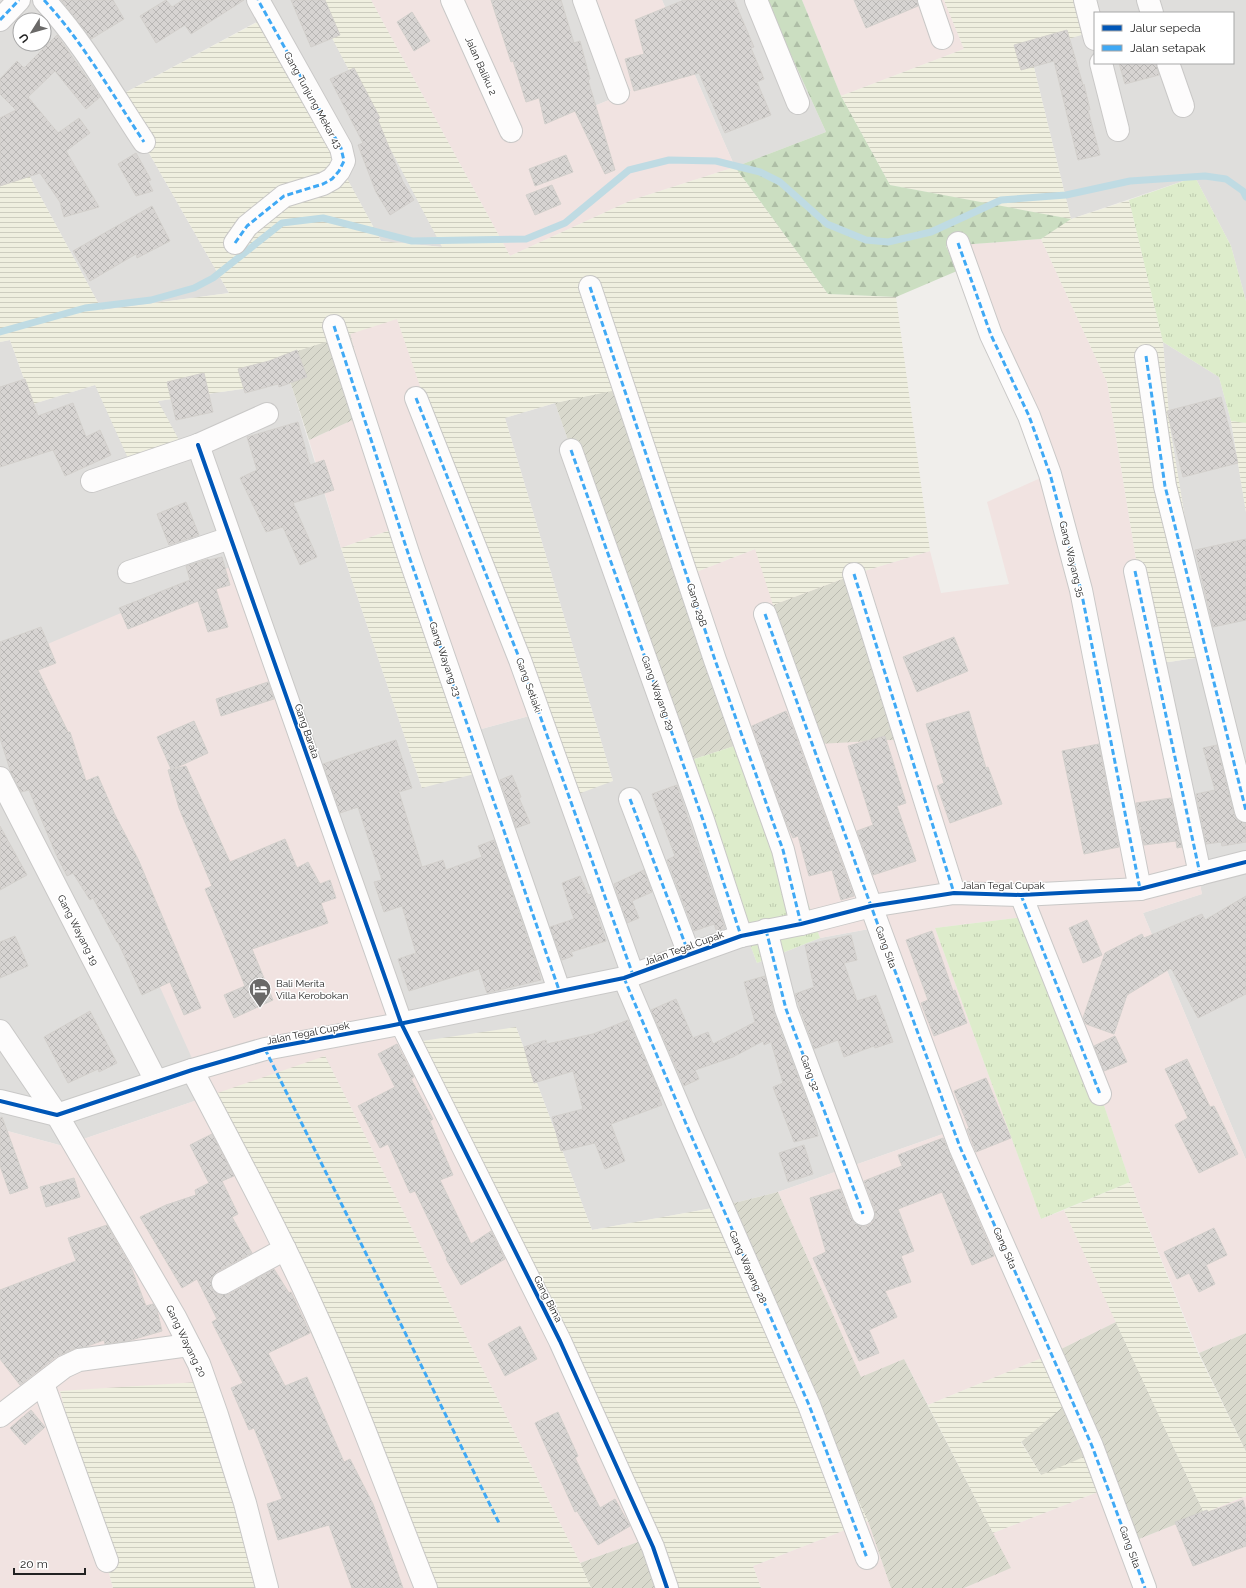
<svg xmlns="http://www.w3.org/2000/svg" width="1246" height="1588" font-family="Raleway,sans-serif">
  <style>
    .residential { fill: #dfdedc; fill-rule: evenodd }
    .commercial { fill: #f1e3e1 }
    .construction { fill: url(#construction-furrows) }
    .farmland { fill: url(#farmland-rules) }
    .grass { fill: url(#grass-tufts) }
    .forest { fill: url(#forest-firs) }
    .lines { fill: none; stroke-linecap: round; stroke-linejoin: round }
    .stream { stroke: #bfdbe3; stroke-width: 7 }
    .building { fill: url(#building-cross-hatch); stroke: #d3d0cc }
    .minor-casing { stroke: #c9c8c7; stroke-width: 24 }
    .minor { stroke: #fdfcfc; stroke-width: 22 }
    .quiet { stroke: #3fa9f5; stroke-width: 3; stroke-dasharray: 6 3; stroke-linecap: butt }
    .cycleway-casing { stroke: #fff; stroke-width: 6 }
    .cycleway { stroke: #0057b8; stroke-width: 4 }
    .labels { text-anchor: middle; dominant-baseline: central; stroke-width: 3; stroke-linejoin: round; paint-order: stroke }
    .street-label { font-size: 10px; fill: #222; stroke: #fff }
    .poi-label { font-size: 10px; fill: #222; stroke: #fff; text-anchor: start }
  </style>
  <defs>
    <pattern id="construction-furrows" width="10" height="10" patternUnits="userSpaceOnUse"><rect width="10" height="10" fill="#d9d9cd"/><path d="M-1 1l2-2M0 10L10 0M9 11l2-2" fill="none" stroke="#babab0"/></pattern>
    <pattern id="farmland-rules" width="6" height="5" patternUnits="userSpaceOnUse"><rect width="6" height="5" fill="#efefdf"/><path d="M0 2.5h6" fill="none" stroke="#cdcdbf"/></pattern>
    <pattern id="grass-tufts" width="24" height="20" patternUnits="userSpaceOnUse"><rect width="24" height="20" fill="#ddeccb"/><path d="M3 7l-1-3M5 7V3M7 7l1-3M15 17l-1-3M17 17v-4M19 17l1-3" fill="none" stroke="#bdcaae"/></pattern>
    <pattern id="forest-firs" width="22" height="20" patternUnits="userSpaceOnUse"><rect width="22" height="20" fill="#cbdec1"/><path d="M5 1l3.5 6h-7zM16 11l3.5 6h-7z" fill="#aebea6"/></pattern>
    <pattern id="building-cross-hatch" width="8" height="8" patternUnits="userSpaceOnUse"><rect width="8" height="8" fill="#d7d4d2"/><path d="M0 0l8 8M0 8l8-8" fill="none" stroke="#b8b6b4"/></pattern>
  </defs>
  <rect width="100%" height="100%" fill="#f0eeeb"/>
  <g class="residential">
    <path d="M0 0H312L443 247 381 241 260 20 117 97 229 293 102 310 24 166 0 176ZM20 20H44V44H20Z"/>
    <polygon points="520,0 584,0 631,91 582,111"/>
    <polygon points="662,0 766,0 826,132 735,167"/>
    <path d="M1081 0H1246V301L1231 246 1195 177 1071 219 1030 51ZM1095 13H1233V63H1095Z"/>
    <polygon points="10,340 33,404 95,385 158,401 278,384 291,384 341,548 422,788 474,731 533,715 613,781 505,418 555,403 617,581 757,963 820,938 880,927 960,1128 778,1192 718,1207 592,1230 516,1027 209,1096 63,1146 0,1129 0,342"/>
    <polygon points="1163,342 1219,377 1231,421 1246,512 1246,1160 1143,913 1202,894 1172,751 1156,664 1208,656 1170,428"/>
  </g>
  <g class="commercial">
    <polygon points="371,0 520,0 582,111 631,91 584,0 662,0 735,167 632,200 510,256"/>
    <polygon points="802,0 944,0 964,49 841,96"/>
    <polygon points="1041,239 1107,382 1147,626 1202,894 1143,913 1246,1160 1246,1333 1199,1353 1130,1182 1040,917 1025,917 935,928 1041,1219 1064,1210 1116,1322 1049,1355 928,1405 904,1359 861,1378 778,1192 960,1128 880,927 820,938 753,740 691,574 755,549 861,572 930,551 941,593 1009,584 987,502 1045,476 946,246"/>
    <polygon points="397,318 533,715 474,731 404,525 341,548 309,440 370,412 350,333"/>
    <polygon points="237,564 415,1042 649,1538 580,1563 325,1056 421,1588 267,1588 60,1391 113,1588 0,1588 0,1129 63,1146 209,1096 12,659"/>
    <polygon points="1113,1486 1129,1543 1246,1496 1246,1588 964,1588 1010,1568 993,1533"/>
    <polygon points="868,1521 891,1588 761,1588 753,1566"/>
  </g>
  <g class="construction">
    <polygon points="350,333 370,412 309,440 282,356"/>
    <polygon points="631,386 753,740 682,763 617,581 555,403"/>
    <polygon points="861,572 909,739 818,744 773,605"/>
    <polygon points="778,1192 861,1377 904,1359 1011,1568 964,1588 891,1588 868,1521 718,1207"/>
    <polygon points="1116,1322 1204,1513 1129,1543 1113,1486 1041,1475 1021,1441 1070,1401 1049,1355"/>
    <polygon points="1246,1333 1246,1452 1199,1353"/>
    <polygon points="649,1538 672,1588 591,1588 580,1563"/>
  </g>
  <g class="farmland">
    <polygon points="312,0 371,0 510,256 632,200 735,167 828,294 896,297 930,551 861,572 773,605 755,549 691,574 631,387 555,403 505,418 613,781 562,800 397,319 282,356 291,384 278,384 158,401 186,453 136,476 95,385 33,404 10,340 0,342 0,176 24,166 102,310 229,293 117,97 261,20 381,241 442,247"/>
    <polygon points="944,0 1081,0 1091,32 1030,51 1071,219 1129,200 1163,342 1170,428 1208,656 1156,664 1147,626 1107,382 1041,239 1070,219 890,185 841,96 964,49"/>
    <polygon points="1231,421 1246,423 1246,512"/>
    <polygon points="404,525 489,770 422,788 341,548"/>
    <polygon points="516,1027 592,1230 718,1207 868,1521 753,1566 761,1588 672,1588 415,1042"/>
    <polygon points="325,1056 580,1563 591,1588 421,1588 209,1096"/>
    <polygon points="1130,1182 1198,1353 1246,1452 1246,1496 1204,1513 1064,1210"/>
    <polygon points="1049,1355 1070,1401 1021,1442 1041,1475 1098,1451 1113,1486 993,1533 928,1405"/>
    <polygon points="214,1381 267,1588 113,1588 60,1391"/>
  </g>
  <g class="grass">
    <polygon points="1195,177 1231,246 1246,301 1246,423 1231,421 1219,377 1163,342 1129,200"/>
    <polygon points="753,740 820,938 757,963 682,763"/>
    <polygon points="1025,917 1040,917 1130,1182 1041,1219 935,928"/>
  </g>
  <polygon class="forest" points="766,0 802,0 841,96 890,185 1071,219 1041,239 946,246 957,271 896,297 828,294 735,167 826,132"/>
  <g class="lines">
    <polyline class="stream" points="0,332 85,308 151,300 194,288 213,278 282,223 323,218 412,241 526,239 565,223 629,170 669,160 716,161 760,172 780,182 827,224 866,240 888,242 931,232 1001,200 1066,195 1130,181 1205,176 1226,179 1243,191 1246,197"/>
  </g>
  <g class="building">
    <polygon points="61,0 113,0 124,19 91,39"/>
    <polygon points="166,0 172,7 183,0 244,0 191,34 185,25 156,43 140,16"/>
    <polygon points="291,0 325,0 340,35 311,47"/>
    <polygon points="491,0 561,0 574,43 580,41 590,79 588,80 615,170 605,174 575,111 545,124 539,98 526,102 513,61 511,62"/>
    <polygon points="684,0 734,0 754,47 751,48 764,79 757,82 771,115 725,133 699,73 634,91 625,59 644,54 635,20"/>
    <polygon points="854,0 917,0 918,6 866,28"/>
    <polygon points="412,12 430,41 414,51 397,22"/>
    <polygon points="1067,30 1083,85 1084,84 1090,110 1088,110 1100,155 1078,160 1054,61 1021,70 1014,45"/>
    <polygon points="57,35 100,97 86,109 55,71 28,97 58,133 79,118 90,133 66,151 99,207 64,217 60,202 40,173 0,186 0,118 16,110 0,94 0,79 17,61 24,68"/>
    <polygon points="1119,63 1156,63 1159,75 1125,84"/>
    <polygon points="354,68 380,118 378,120 403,182 414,200 390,215 376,192 358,145 363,143 330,79"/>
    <polygon points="136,153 151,180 148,181 153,191 136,196 118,164"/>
    <polygon points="566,155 573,172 535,186 529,169"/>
    <polygon points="552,185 561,204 535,215 526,195"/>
    <polygon points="152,206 170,241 137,258 136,254 90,281 73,251"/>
    <polygon points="297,350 307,377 279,387 278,384 245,393 238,369 269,361"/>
    <polygon points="204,373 213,412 176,420 167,382"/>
    <polygon points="25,379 38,416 73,403 86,437 100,430 111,455 65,476 53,450 0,467 0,387"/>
    <polygon points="1221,397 1238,463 1183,477 1167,411"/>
    <polygon points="298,422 310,465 324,460 334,490 293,503 317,557 300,565 283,527 266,532 240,478 257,470 247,437"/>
    <polygon points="186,502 199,535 169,545 157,514"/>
    <polygon points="1246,539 1246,620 1213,627 1195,550"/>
    <polygon points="222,557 230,585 216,589 228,627 208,632 198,601 128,629 119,608 190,580 186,566 208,559 209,560"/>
    <polygon points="41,627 56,663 38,670 68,732 70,732 86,781 98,776 115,815 138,859 201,1008 184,1015 170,982 142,995 118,942 117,942 93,898 90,900 73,873 67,876 56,854 29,790 21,792 11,773 0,738 0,642"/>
    <polygon points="954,637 968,671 917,692 903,657"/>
    <polygon points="268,682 274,699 221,716 216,699"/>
    <polygon points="786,711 793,728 854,896 841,900 832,870 809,876 798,836 793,838 785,820 752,726"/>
    <polygon points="969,711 986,768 988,767 1002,804 950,823 937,786 944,783 926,724"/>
    <polygon points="194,721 208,753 173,769 186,766 230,862 285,839 297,868 308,862 320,884 330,880 336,898 321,903 328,923 252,949 273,1000 234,1018 224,995 245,986 205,889 212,886 179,808 168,770 171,769 157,737"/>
    <polygon points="885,736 906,803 897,806 916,861 873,875 857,831 873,825 848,746"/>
    <polygon points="396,740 412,788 399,792 422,867 443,860 446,870 482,857 478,846 494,840 538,968 541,980 487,993 479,969 409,991 398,959 416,953 402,906 384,912 374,882 382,880 358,807 340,813 323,764"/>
    <polygon points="1099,744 1119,847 1084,854 1062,751"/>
    <polygon points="1217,745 1234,814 1237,820 1246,823 1246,842 1222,846 1221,842 1206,844 1196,794 1215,790 1203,748"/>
    <polygon points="512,775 521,797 519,798 530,823 516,828 500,780"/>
    <polygon points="677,785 725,928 717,932 714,924 694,931 667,860 675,856 652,794"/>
    <polygon points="1171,798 1182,847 1177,848 1176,841 1144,845 1136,803"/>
    <polygon points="0,826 27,875 0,890"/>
    <polygon points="644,870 652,892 632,901 639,918 627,923 614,884"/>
    <polygon points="580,876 588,895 591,894 606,941 571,952 573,956 562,960 550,927 574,919 562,883"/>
    <polygon points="1246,896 1246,994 1198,1018 1171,968 1127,995 1114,1034 1086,1024 1083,1018 1105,953 1142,934 1144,938 1202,914 1205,920"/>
    <polygon points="1087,920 1102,955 1083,963 1069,928"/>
    <polygon points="932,931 953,991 955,990 967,1023 934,1036 921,1003 928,1000 906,940"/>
    <polygon points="851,935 857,960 844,963 857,1001 876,995 893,1042 875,1048 874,1046 844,1057 838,1040 814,1049 795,994 814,987 805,945"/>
    <polygon points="15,936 28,966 0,978 0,942"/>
    <polygon points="765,976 774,1013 814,1119 818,1136 794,1142 773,1087 783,1083 771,1042 764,1045 763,1041 733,1057 695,1070 699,1079 684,1086 651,1010 676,999 693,1038 708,1032 713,1044 755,1022 744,982"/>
    <polygon points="90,1011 117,1063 99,1072 98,1069 68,1083 44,1037"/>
    <polygon points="628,1020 661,1096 659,1097 662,1105 611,1124 625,1161 605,1169 595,1143 561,1151 552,1117 583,1109 573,1071 534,1083 524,1047 546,1040 547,1044 593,1034"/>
    <polygon points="1115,1036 1127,1062 1104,1071 1094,1046"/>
    <polygon points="397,1044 414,1077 411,1079 433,1119 430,1121 453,1175 440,1180 471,1244 491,1231 505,1259 461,1285 446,1259 447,1258 415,1191 410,1193 388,1144 380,1148 358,1106 395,1087 378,1054"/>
    <polygon points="1187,1059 1210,1107 1214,1106 1238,1154 1199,1173 1175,1125 1188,1118 1165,1069"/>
    <polygon points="986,1078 1011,1138 976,1152 967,1129 969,1128 954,1091"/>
    <polygon points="2,1117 28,1188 10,1194 0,1166 0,1118"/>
    <polygon points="212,1134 234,1176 222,1181 238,1214 232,1217 252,1253 217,1272 213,1276 211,1282 212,1289 217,1294 222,1295 229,1294 274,1269 289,1293 291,1292 310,1333 268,1353 285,1386 307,1377 344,1462 350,1459 373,1504 403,1588 352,1588 329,1525 278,1540 267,1504 282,1499 254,1428 249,1430 231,1388 243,1383 212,1322 217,1319 197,1279 182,1288 140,1217 166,1205 196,1195 195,1190 209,1183 190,1145"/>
    <polygon points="943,1138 994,1256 972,1265 942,1192 898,1209 914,1251 901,1256 911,1282 885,1291 897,1317 869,1330 879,1353 859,1361 813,1258 826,1252 810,1198 840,1189 851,1218 855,1223 861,1226 868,1226 873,1222 875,1216 875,1210 864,1181 902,1166 898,1155"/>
    <polygon points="804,1145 813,1174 788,1182 779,1153"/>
    <polygon points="74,1178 80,1197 46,1207 40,1187"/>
    <polygon points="107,1225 131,1267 146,1306 153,1304 157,1310 162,1331 128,1341 105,1344 104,1340 85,1347 74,1349 56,1357 20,1385 0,1359 0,1290 76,1261 68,1238"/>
    <polygon points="1214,1228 1227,1255 1206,1265 1215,1284 1199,1292 1189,1273 1177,1279 1164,1252"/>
    <polygon points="520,1326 537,1359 505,1376 488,1344"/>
    <polygon points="31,1410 45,1427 25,1445 10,1428"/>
    <polygon points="558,1412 578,1456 575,1458 600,1508 615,1499 630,1526 598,1545 577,1511 575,1512 535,1423"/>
    <polygon points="1243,1500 1246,1510 1246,1546 1193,1566 1175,1522 1207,1510 1208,1512"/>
  </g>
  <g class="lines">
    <g class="minor-casing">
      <g id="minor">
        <path d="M44 0C83 42 112 94 144 142"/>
        <polyline points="452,0 511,131"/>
        <polyline points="584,0 618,93"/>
        <polyline points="756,0 798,103"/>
        <polyline points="929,0 942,38"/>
        <polyline points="1085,0 1095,39"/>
        <polyline points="1148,0 1152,13"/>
        <polyline points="0,20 19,0"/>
        <polyline points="1101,63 1118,130"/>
        <polyline points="1168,63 1183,106"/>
        <polyline points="235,243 247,226 284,196 323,184 332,179 339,171 344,161 341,148 258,0"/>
        <polyline points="958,243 991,335 1029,416 1050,474 1081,590 1140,889"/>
        <polyline points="590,287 715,660 783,850 801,924"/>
        <polyline points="334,326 409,556 559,990"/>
        <polyline points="1146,356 1165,486 1246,811"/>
        <polyline points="416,398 520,660 633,975"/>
        <polyline points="198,445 401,1023 560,1341 653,1547 667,1588"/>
        <polyline points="571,450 703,820 741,936"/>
        <polyline points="92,481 198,445 267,414"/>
        <polyline points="1135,571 1200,874"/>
        <polyline points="129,572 230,538"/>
        <polyline points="854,574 954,893"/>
        <polyline points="765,614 871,906 960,1147 1092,1446 1145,1588"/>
        <polyline points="0,778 156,1081"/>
        <polyline points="630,799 689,954"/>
        <polyline points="1021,895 1100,1094"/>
        <polyline points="766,930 786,1009 863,1214"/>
        <polyline points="624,978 687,1126 809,1405 867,1558"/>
        <polyline points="0,1031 57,1115 175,1317 199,1364 217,1415 245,1503 267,1588"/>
        <path d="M192 1070C233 1148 275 1225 311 1304 354 1397 388 1493 426 1588"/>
        <polyline points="0,1101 57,1115 192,1070 265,1049 389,1026 624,978 741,936 801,924 871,906 954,893 1021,895 1140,889 1246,862"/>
        <polyline points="223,1283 285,1249"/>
        <polyline points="43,1384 107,1561"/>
        <polyline points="0,1416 64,1367 79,1360 189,1345"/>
      </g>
    </g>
    <use href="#minor" class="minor"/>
    <g class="quiet">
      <path d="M44 0C83 42 112 94 144 142"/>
      <polyline points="0,20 19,0"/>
      <polyline points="235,243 247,226 284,196 323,184 332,179 339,171 344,161 341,148 258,0"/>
      <polyline points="958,243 991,335 1029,416 1050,474 1081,590 1140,889"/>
      <polyline points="590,287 715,660 783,850 801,924"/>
      <polyline points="334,326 409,556 559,990"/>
      <polyline points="1146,356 1165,486 1246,811"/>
      <polyline points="416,398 520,660 633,975"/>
      <polyline points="571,450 703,820 741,936"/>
      <polyline points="1135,571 1200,874"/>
      <polyline points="854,574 954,893"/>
      <polyline points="765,614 871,906 960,1147 1092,1446 1145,1588"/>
      <polyline points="630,799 689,954"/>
      <polyline points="1021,895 1100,1094"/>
      <polyline points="766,930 786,1009 863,1214"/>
      <polyline points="624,978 687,1126 809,1405 867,1558"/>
      <polyline points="265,1049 499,1523"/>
    </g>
    <g class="cycleway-casing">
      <g id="cycleway">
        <polyline points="198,445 401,1023 560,1341 653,1547 667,1588"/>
        <polyline points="0,1101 57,1115 192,1070 265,1049 389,1026 624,978 741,936 801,924 871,906 954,893 1021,895 1140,889 1246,862"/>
      </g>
    </g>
    <use href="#cycleway" class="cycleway"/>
  </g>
  <defs>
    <g id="hotel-pin" transform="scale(1.15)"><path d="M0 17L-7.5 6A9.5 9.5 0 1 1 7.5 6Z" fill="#6a6968" stroke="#fff"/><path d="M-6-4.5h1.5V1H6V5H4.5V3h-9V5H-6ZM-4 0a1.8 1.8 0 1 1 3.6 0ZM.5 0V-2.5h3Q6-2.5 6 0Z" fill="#fff"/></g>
  </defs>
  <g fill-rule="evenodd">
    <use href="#hotel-pin" x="260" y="989"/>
  </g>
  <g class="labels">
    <g class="street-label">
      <text transform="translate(481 66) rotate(66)">Jalan Baliku 2</text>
      <text transform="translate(313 100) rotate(61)">Gang Tunjung Mekar 43</text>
      <text transform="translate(1072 559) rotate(76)">Gang Wayang 35</text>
      <text transform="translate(697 605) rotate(72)">Gang 29B</text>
      <text transform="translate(445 659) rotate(71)">Gang Wayang 23</text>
      <text transform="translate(529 685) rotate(70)">Gang Setiaki</text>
      <text transform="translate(658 693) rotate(70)">Gang Wayang 29</text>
      <text transform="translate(307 731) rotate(71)">Gang Barata</text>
      <text x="1003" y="885">Jalan Tegal Cupak</text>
      <text transform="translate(78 930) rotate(63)">Gang Wayang 19</text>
      <text transform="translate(886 947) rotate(70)">Gang Sita</text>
      <text transform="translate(684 948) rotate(-20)">Jalan Tegal Cupak</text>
      <text transform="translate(308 1033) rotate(-11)">Jalan Tegal Cupek</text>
      <text transform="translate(810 1073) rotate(70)">Gang 32</text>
      <text transform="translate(1005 1248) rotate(66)">Gang Sita</text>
      <text transform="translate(748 1267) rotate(66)">Gang Wayang 28</text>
      <text transform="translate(548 1299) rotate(63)">Gang Bima</text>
      <text transform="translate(186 1341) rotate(64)">Gang Wayang 20</text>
      <text transform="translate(1130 1547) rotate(70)">Gang Sita</text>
    </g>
    <g class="poi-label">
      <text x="276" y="983">Bali Merita<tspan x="276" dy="12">Villa Kerobokan</tspan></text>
    </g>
  </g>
  <rect x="1094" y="12" width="140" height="52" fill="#ffffff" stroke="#a7a7a7"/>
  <rect x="1102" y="25" width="20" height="6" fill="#0057b8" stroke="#a7a7a7"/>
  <text x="1130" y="32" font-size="12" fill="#222222">Jalur sepeda</text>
  <rect x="1102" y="45" width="20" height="6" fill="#3fa9f5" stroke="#a7a7a7"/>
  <text x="1130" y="52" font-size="12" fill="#222222">Jalan setapak</text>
  <g transform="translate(32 32) rotate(233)"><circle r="19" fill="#ffffff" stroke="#a7a7a7"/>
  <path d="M0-3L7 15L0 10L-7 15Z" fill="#6a6968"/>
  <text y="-6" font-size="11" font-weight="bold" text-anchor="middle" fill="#222222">U</text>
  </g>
  <path d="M14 1568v6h71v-6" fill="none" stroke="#222222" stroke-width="2"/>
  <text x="20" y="1568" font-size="12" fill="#222222" stroke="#ffffff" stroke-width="3" paint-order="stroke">20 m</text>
</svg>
